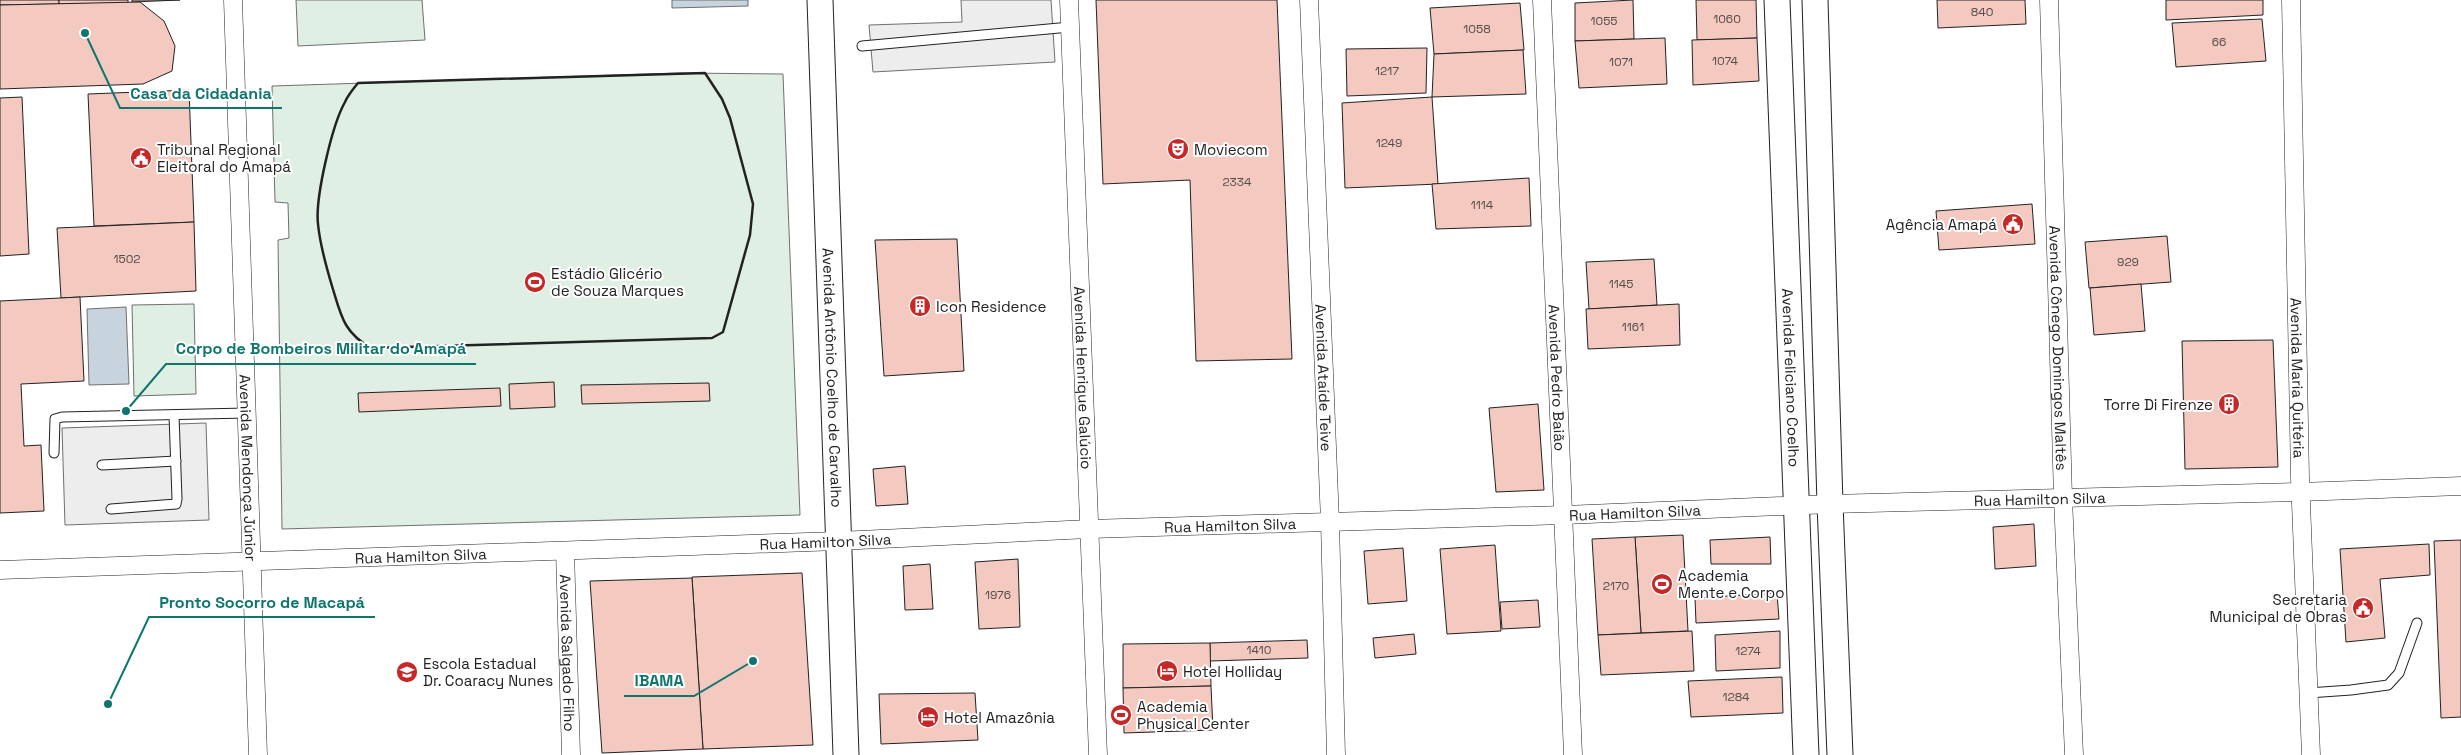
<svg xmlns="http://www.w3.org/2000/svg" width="2461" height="755" font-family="'Space Grotesk',sans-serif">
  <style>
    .green { fill: #e0efe3; stroke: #6f6f6f }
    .parking { fill: #ededed; stroke: #6f6f6f }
    .water { fill: #c7d3dd; stroke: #6f6f6f }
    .building { fill: #f3c9c0; stroke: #222 }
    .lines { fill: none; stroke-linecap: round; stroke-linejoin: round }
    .lane-casing { stroke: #222; stroke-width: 11 }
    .street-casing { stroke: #222; stroke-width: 19 }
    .secondary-casing { stroke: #222; stroke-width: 27 }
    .lane { stroke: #fff; stroke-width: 9 }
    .street { stroke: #fff; stroke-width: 18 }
    .secondary { stroke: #fff; stroke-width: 25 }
    .wall { stroke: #222; stroke-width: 2.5 }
    .labels { text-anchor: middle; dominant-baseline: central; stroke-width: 4; stroke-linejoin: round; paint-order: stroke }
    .number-label { font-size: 12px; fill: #564c4a }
    .poi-label { font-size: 15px; fill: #222; stroke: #fff; text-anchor: start }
    .street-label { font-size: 15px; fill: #222; stroke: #fff }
    .leader { fill: none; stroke: #0f766e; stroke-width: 2 }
    .callout-dot { fill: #0f766e; stroke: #fff; stroke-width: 2 }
    .callout-label { font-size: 16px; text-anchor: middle; font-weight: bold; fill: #0f766e; stroke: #fff; stroke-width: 4; stroke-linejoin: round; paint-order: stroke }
  </style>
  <rect width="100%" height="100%" fill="#fff"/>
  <g class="green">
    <polygon points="296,0 422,0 425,40 298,46"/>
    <polygon points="680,73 783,74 800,515 282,529 278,240 289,238 288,203 275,202 272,86"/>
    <polygon points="194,304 196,394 134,396 132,305"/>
  </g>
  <g class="parking">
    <polygon points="961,0 1051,0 1055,62 873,72 869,25 962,22"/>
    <polygon points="206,423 209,520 65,525 62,428"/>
  </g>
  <g class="water">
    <polygon points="672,0 748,0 748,6 672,8"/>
    <polygon points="126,307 129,384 89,385 87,309"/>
  </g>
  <g class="building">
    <polygon points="0,0 59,0 59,4 0,5"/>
    <polygon points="59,0 128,0 128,3 59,4"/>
    <polygon points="132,0 180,0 132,2"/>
    <polygon points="1096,0 1277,0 1292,359 1196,361 1190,180 1103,184"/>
    <polygon points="1633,0 1634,39 1575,41 1575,3"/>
    <polygon points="1696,0 1756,0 1757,38 1697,40"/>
    <polygon points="1937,0 2025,0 2026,24 1938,28"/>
    <polygon points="2166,0 2263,0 2263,15 2166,20"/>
    <polygon points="140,2 164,21 175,46 172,71 143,84 0,89 0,5"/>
    <polygon points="1520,3 1524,50 1434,54 1430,8"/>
    <polygon points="2262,19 2266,61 2176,67 2172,23"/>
    <polygon points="1665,38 1667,84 1579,88 1575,41"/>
    <polygon points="1757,38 1759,81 1693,85 1692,40"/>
    <polygon points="1427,48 1426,93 1347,96 1346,49"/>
    <polygon points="1523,50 1526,94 1432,97 1434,54"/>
    <polygon points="189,90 194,222 94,226 88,94"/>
    <polygon points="22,97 29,254 0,256 0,98"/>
    <polygon points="1432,97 1438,184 1345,188 1342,103"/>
    <polygon points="1529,178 1531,226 1436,229 1432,184"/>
    <polygon points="2032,204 2035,244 1939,250 1936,211"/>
    <polygon points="194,222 196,291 61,298 57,228"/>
    <polygon points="2167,236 2171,282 2089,288 2085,242"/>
    <polygon points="957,239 964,371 884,376 875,240"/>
    <polygon points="1654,259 1657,305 1589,309 1586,262"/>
    <polygon points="2141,284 2145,331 2094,335 2090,288"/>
    <polygon points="80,297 84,381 21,384 24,446 41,445 44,511 0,513 0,301"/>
    <polygon points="1679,304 1680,345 1588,349 1586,309"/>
    <polygon points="2273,340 2278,467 2185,469 2182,341"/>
    <polygon points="554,382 555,407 510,409 509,384"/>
    <polygon points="709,383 710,401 582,404 581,385"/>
    <polygon points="500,388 501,406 359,412 358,393"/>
    <polygon points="1538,404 1544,490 1496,492 1489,408"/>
    <polygon points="905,466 908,504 876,506 873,469"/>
    <polygon points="2034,524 2036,566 1995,569 1993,527"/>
    <polygon points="1683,535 1688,631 1641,633 1635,537"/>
    <polygon points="1635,537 1641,633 1598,635 1592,539"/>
    <polygon points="1770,537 1771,564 1711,564 1710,540"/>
    <polygon points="2461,540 2461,717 2441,718 2434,541"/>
    <polygon points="2429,544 2430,575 2380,579 2385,638 2346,642 2340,549"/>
    <polygon points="1495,545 1501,631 1447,634 1440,549"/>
    <polygon points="1403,548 1407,601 1368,604 1364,551"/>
    <polygon points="1018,559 1020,627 979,629 975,562"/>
    <polygon points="930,564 933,609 905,610 903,566"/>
    <polygon points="802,573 813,745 703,749 692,577"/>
    <polygon points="692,578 703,749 602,753 590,581"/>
    <polygon points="1777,593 1779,619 1696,623 1695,598"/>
    <polygon points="1538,600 1540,627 1502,629 1500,602"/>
    <polygon points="1692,631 1694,671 1601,675 1598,635"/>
    <polygon points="1780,631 1780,668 1716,671 1715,635"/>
    <polygon points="1414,634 1416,654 1375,658 1373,638"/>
    <polygon points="1307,640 1308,658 1210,661 1210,643"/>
    <polygon points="1210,643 1211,686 1123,688 1123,644"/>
    <polygon points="1782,677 1783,713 1691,717 1688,681"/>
    <polygon points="1211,686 1213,730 1124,733 1123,688"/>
    <polygon points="975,693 978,740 881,744 879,694"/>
  </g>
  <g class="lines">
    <g class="lane-casing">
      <g id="lane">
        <polyline points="862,46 1070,27"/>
        <polyline points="54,453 55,419 62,417 247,413"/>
        <polyline points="102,465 176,461"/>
        <polyline points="111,509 176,504 177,499 174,415"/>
        <polyline points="2308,693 2351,690 2388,685 2399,673 2417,623"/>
      </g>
    </g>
    <g class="street-casing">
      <g id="street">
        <path id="s1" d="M233 0 258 755"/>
        <path id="s2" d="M1069 0 1098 755"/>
        <path id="s3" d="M1309 0 1330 522 1336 755"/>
        <path id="s4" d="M1542 0 1573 755"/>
        <path id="s5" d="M2049 0 2063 498 2074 755"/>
        <path id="s6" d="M2291 0 2300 478 2311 755"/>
        <path id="s7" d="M565 551 571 755"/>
        <path id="s8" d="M0 570 838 541 1089 529 1564 515 1830 504 2300 492 2461 486"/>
      </g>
    </g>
    <g class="secondary-casing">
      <g id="secondary">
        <path id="s9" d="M820 0 846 755"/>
        <path id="s10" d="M1777 0 1806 755"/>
        <polyline points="1815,0 1830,504 1840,755"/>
      </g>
    </g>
    <use href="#lane" class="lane"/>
    <use href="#street" class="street"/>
    <use href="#secondary" class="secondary"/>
    <path class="wall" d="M705 73 722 99 730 118 753 204 750 235 723 332 712 338 371 348C343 332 341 315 332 286 326 266 320 245 318 224 315 198 332 125 345 102 348 95 353 89 358 83Z"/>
  </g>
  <defs>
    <g id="theatre-disc" transform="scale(1.125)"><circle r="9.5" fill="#c62828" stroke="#fff"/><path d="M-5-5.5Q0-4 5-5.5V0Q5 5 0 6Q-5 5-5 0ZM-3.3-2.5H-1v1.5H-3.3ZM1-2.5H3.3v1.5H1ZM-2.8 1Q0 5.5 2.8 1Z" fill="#fff"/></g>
    <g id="civic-disc" transform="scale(1.125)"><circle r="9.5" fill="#c62828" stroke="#fff"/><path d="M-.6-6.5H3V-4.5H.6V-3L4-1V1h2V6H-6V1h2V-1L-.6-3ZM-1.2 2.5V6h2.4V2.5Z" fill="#fff"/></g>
    <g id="stadium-disc" transform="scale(1.125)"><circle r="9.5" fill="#c62828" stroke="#fff"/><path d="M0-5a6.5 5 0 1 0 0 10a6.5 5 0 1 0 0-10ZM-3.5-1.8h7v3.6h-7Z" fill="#fff"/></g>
    <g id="building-disc" transform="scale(1.125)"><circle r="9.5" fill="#c62828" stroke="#fff"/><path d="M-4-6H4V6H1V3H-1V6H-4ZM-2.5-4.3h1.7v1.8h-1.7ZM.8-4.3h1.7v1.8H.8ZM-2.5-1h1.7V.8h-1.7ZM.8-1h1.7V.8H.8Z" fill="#fff"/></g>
    <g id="hotel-disc" transform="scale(1.125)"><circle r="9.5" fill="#c62828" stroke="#fff"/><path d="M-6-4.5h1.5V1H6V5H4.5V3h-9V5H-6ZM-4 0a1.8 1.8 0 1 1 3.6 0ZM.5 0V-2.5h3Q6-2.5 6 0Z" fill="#fff"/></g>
    <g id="school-disc" transform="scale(1.125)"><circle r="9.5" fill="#c62828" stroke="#fff"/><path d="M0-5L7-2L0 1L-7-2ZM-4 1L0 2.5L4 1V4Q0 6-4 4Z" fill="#fff"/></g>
  </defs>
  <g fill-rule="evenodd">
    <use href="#theatre-disc" x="1178" y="149"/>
    <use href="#civic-disc" x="141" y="158"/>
    <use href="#civic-disc" x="2013" y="224"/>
    <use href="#stadium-disc" x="535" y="282"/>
    <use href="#building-disc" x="920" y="306"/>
    <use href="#building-disc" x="2229" y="404"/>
    <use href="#stadium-disc" x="1662" y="584"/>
    <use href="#civic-disc" x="2363" y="608"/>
    <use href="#hotel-disc" x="1167" y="671"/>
    <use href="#school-disc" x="407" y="672"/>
    <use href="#stadium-disc" x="1121" y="715"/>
    <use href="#hotel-disc" x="928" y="717"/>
  </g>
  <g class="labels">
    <g class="number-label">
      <text x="1982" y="12">840</text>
      <text x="1727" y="19">1060</text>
      <text x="1604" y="21">1055</text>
      <text x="1477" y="29">1058</text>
      <text x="2219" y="42">66</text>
      <text x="1725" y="61">1074</text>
      <text x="1621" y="62">1071</text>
      <text x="1387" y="71">1217</text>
      <text x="1389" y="143">1249</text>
      <text x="1237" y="182">2334</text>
      <text x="1482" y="205">1114</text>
      <text x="127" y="259">1502</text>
      <text x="2128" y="262">929</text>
      <text x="1621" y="284">1145</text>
      <text x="1633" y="327">1161</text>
      <text x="1616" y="586">2170</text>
      <text x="998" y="595">1976</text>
      <text x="1259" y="650">1410</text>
      <text x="1748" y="651">1274</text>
      <text x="1736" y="697">1284</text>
    </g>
    <g class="poi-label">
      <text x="157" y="149">Tribunal Regional<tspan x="157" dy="17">Eleitoral do Amapá</tspan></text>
      <text x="1194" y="149">Moviecom</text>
      <text x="1997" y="224" text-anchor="end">Agência Amapá</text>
      <text x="551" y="273">Estádio Glicério<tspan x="551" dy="17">de Souza Marques</tspan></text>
      <text x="936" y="306">Icon Residence</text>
      <text x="2213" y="404" text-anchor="end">Torre Di Firenze</text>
      <text x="1678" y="575">Academia<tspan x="1678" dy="17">Mente e Corpo</tspan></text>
      <text x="2347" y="599" text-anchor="end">Secretaria<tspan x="2347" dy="17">Municipal de Obras</tspan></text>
      <text x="423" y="663">Escola Estadual<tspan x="423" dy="17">Dr. Coaracy Nunes</tspan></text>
      <text x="1183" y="671">Hotel Holliday</text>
      <text x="1137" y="706">Academia<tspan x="1137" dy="17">Physical Center</tspan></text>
      <text x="944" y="717">Hotel Amazônia</text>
    </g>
    <g class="street-label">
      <text stroke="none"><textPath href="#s5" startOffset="348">Avenida Cônego Domingos Maltês</textPath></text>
      <text stroke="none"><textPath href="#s3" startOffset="378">Avenida Ataíde Teive</textPath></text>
      <text stroke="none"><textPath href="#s4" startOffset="378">Avenida Pedro Baião</textPath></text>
      <text stroke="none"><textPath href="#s9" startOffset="378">Avenida Antônio Coelho de Carvalho</textPath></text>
      <text stroke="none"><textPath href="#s2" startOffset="378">Avenida Henrique Galúcio</textPath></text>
      <text stroke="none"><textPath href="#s10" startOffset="378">Avenida Feliciano Coelho</textPath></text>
      <text stroke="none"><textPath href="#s6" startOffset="378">Avenida Maria Quitéria</textPath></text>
      <text stroke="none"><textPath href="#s1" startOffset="468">Avenida Mendonça Júnior</textPath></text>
      <text stroke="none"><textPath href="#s8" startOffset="2041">Rua Hamilton Silva</textPath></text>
      <text stroke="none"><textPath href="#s8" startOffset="1636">Rua Hamilton Silva</textPath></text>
      <text stroke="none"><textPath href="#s8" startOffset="1231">Rua Hamilton Silva</textPath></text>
      <text stroke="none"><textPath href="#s8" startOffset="826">Rua Hamilton Silva</textPath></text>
      <text stroke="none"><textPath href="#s8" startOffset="421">Rua Hamilton Silva</textPath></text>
      <text stroke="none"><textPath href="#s7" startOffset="102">Avenida Salgado Filho</textPath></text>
    </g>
  </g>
  <path class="leader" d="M85 33L120 108H282M126 411L166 364H476M108 704L149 617H375M753 661L694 696H624"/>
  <g class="callout-dot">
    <circle cx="85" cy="33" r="5"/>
    <circle cx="126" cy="411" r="5"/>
    <circle cx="108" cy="704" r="5"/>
    <circle cx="753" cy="661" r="5"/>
  </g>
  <g class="callout-label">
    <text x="201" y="99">Casa da Cidadania</text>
    <text x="321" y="354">Corpo de Bombeiros Militar do Amapá</text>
    <text x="262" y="608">Pronto Socorro de Macapá</text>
    <text x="659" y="686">IBAMA</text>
  </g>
</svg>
